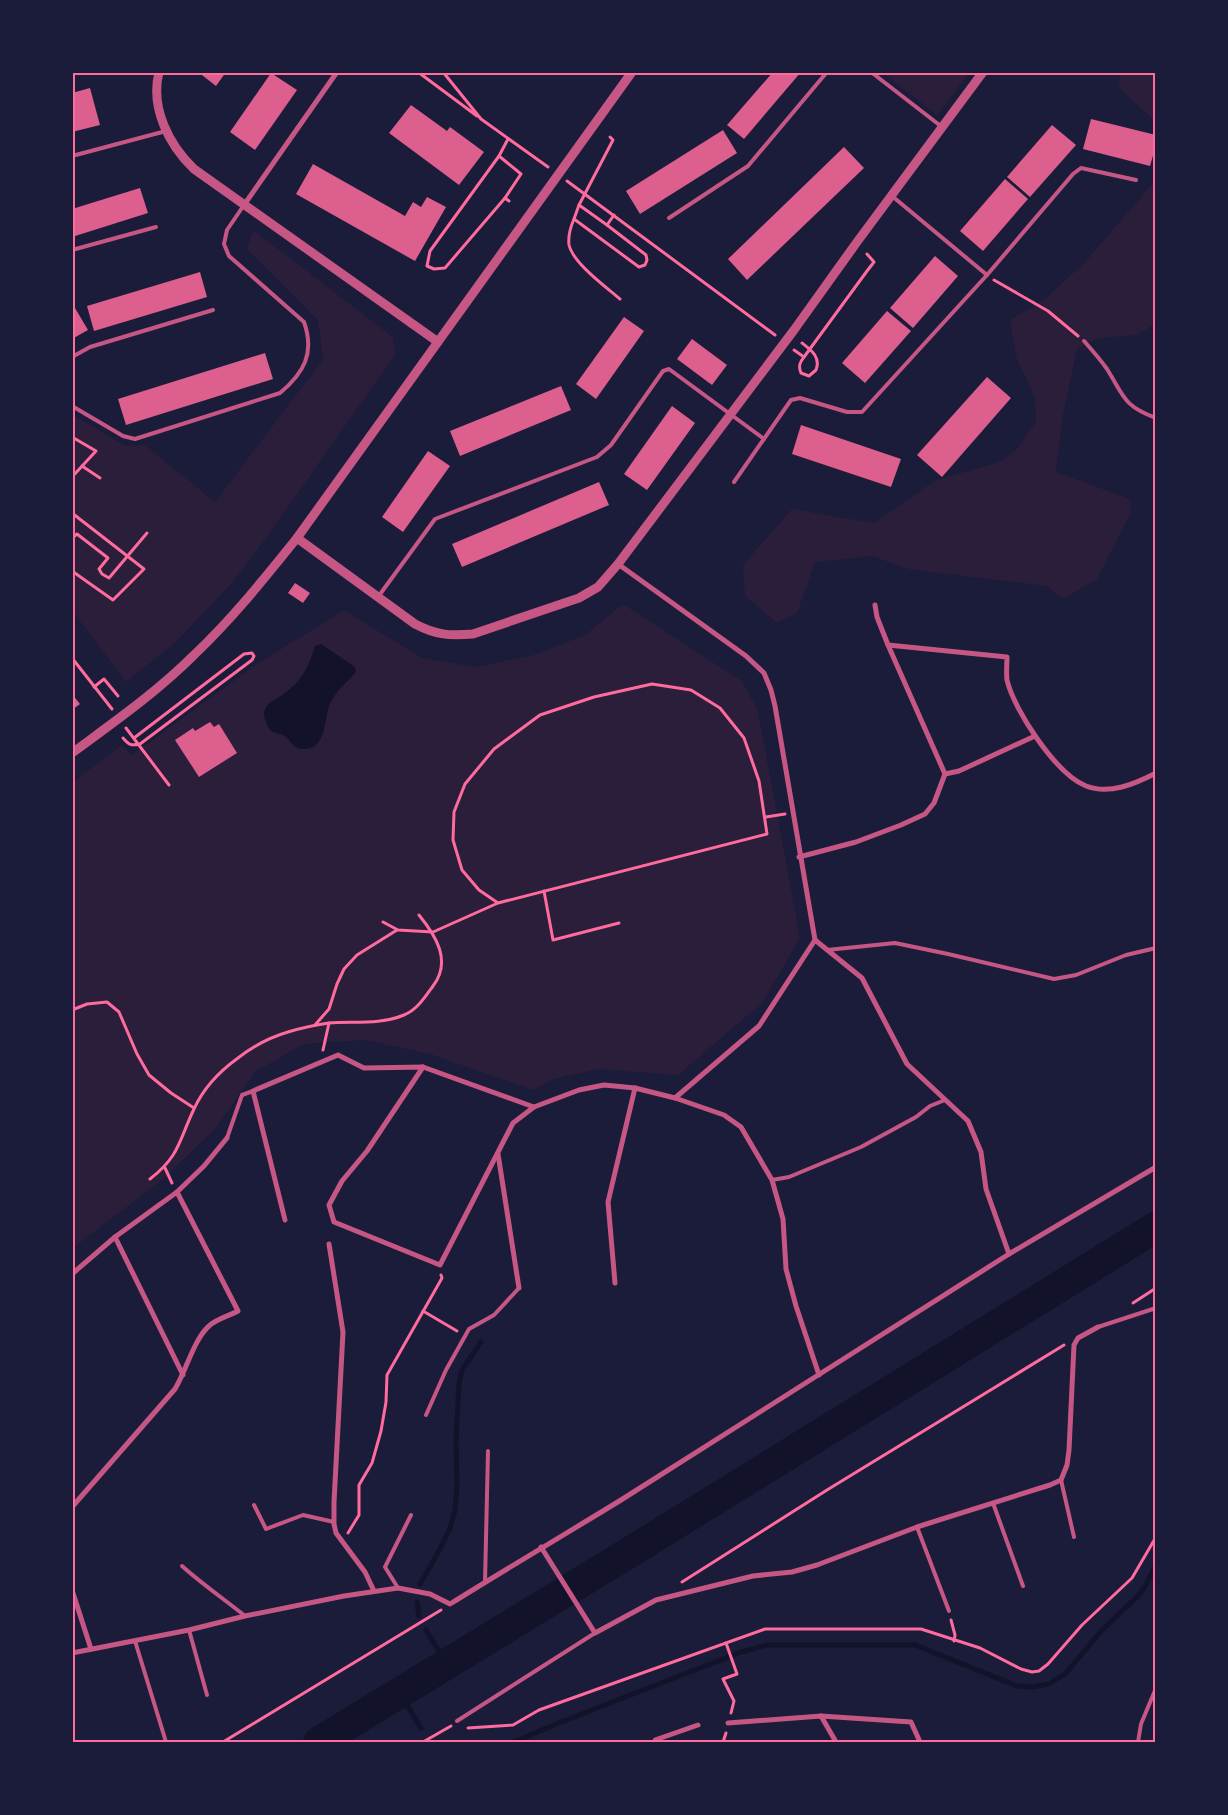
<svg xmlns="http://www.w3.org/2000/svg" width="1228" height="1815" font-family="'Varela Round',sans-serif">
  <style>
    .green { fill: #2a1e3b }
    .water { fill: #12122b }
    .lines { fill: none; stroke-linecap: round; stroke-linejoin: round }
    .stream { stroke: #12122b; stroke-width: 5 }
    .river { stroke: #12122b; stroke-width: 31 }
    .building { fill: #dd5f8e }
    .path { stroke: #ff6b9d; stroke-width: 3 }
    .service { stroke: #c65784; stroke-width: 4 }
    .minor { stroke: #c65784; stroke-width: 5 }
    .tertiary { stroke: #c65784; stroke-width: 9 }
    .neatline { fill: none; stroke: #ff6b9d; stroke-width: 2 }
  </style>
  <rect width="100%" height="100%" fill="#1b1b3a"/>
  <g class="green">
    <polygon points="883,73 969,73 937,115"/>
    <polygon points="1120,73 1150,73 1155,77 1155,121 1119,88"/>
    <polygon points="1155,181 1155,324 1137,335 1099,338 1077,349 1062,419 1056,472 1130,499 1131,513 1097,579 1067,597 1059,597 1047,586 908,569 872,556 815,562 797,613 777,623 745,596 743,565 792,509 874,523 936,480 1000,462 1018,448 1036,422 1035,397 1017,360 1010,320 1045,299 1085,262"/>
    <polygon points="253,230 393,337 395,355 266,538 231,584 176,642 126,682 73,612 73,415 126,446 145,445 215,502 323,359 318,320 247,249"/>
    <polygon points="623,604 742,681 758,711 800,938 762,1003 678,1075 598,1069 553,1079 533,1090 430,1054 365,1040 304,1044 255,1072 215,1129 162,1180 73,1248 73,782 122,745 132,755 257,664 344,610 422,658 475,667 534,655 585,635"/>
  </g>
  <path class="water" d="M321 644 355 667 356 672C347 683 337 689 331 702 323 717 328 749 304 749 294 750 292 742 286 737 283 734 275 733 271 731 267 725 262 717 265 709 268 701 280 698 286 692 302 681 310 664 315 646Z"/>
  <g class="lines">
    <g class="stream">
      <polyline points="420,1584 440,1549 450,1528 455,1510 457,1487 456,1440 459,1384 462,1370 481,1342"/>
      <polyline points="417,1602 419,1616"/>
      <polyline points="426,1630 447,1664"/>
      <polyline points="400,1693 421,1728"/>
      <polyline points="514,1742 556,1724 741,1652 767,1645 915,1645 1017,1686 1031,1687 1049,1684 1065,1674 1102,1630 1137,1597 1146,1585 1156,1565"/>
    </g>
    <polyline class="river" points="319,1742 635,1549 1156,1227"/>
  </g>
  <g class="building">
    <polygon points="198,72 226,72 216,86"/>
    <polygon points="773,72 801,72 744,139 727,125"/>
    <polygon points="271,73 297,90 255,150 230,132"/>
    <polygon points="90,88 100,125 72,132 72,93"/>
    <polygon points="411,105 447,131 450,127 484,152 459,185 389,133"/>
    <polygon points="1091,119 1156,135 1156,145 1150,166 1083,149"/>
    <polygon points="1052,125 1076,145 1030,197 1007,177"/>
    <polygon points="723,130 737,153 640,214 626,191"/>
    <polygon points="844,147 864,168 747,280 728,259"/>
    <polygon points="313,164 405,216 413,202 421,207 427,197 446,207 415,261 296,194"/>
    <polygon points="1005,179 1028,199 983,251 960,231"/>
    <polygon points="140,188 148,213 72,237 72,209"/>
    <polygon points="935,256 958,276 913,328 890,308"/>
    <polygon points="200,272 207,297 94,331 87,306"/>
    <polygon points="75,308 88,330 72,339 72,310"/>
    <polygon points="887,311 911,331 865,383 842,363"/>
    <polygon points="624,317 644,331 596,399 576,384"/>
    <polygon points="692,339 727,365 712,385 677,359"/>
    <polygon points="265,353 273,379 126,425 118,399"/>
    <polygon points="987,377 1011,398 942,477 917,455"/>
    <polygon points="561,386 571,410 460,456 450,431"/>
    <polygon points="672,406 695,423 647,490 624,474"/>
    <polygon points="801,425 901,459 891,487 792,454"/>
    <polygon points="428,451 450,466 403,532 382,517"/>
    <polygon points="599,482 609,505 462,567 452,544"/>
    <polygon points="295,583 310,593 303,603 288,593"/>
    <polygon points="72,694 80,704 72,710"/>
    <polygon points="210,722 214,727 219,724 237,753 199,777 175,740 193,728 195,731"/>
  </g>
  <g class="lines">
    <g class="path">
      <polyline points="418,72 477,116"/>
      <polyline points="443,72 481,119 548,167"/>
      <polyline points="508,139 499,156 430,251 427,266 434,269 445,268 505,198 509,201"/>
      <polyline points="499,156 521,174 505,198"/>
      <polyline points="567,181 775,335"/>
      <polyline points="579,205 607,225"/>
      <path d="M614 215 607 225 646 255 647 260 645 265 639 267 574 219C570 228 568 236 569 245 573 263 606 287 620 299"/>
      <polyline points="574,219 579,205 613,140 610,137"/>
      <polyline points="994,280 1048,311 1078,336"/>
      <path d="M802 343C811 350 821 357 816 370L809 376 801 373C798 366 800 362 804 357L867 271 874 262 867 254"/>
      <polyline points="794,350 804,357"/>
      <polyline points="72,437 96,451 72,477"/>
      <polyline points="82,466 100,478"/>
      <polyline points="72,513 144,569 113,600 72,571"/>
      <polyline points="72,538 77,534 108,558 99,569 102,574 109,578 147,533"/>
      <polyline points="72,658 112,709"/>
      <polyline points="94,687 104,679 118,696"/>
      <polyline points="126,728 169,785"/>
      <path d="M123 738C129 745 131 746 140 744L252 660 254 656 252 653 244 654 134 738"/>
      <polyline points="766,817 785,814"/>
      <polyline points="544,891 553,940 619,923"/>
      <polyline points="383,922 398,930 433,932 498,903 767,834 759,781 744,738 720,708 691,690 652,684 594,697 540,715 494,749 465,784 454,812 453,840 462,870 479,890 498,903"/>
      <polyline points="72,1010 87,1004 107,1002 119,1012 137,1054 149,1075 171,1093 194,1108"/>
      <polyline points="315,1025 329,1009 337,984 344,969 357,955 397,930"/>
      <polyline points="323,1050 329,1023"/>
      <polyline points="165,1168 172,1183"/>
      <path d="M150 1179C180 1156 179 1140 194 1109 203 1089 220 1071 238 1058 252 1047 271 1037 288 1032 301 1028 315 1025 329 1023 354 1021 380 1025 404 1015 417 1010 425 997 433 986 452 961 436 936 419 915"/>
      <polyline points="1133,1303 1156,1288"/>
      <polyline points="423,1311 457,1331"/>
      <polyline points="348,1533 359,1515 359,1485 372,1463 381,1431 386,1402 387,1375 442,1278 441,1275"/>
      <polyline points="682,1582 827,1490 1064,1345"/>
      <polyline points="951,1620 955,1635 954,1641"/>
      <polyline points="726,1643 737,1674 723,1679 734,1701 731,1713"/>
      <polyline points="468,1728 513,1725 539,1710 765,1629 921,1629 980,1648 1021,1669 1032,1672 1039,1671 1048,1664 1082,1625 1132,1578 1156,1537"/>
      <polyline points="223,1742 441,1610"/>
      <polyline points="423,1742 451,1726"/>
      <polyline points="723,1742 726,1733"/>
    </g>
    <g class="service">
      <polyline points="871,72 942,127"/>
      <polyline points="72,156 166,131"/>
      <polyline points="892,196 987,275"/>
      <polyline points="669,218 748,166 827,72"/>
      <polyline points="72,250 156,227"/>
      <path d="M1084 341C1092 350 1100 359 1107 369 1124 396 1123 406 1156 418"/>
      <polyline points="72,357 90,347 213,310"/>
      <path d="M72 406 123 436 135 439 280 393C304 373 315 353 304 322L229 256 224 244 227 230 244 205"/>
      <polyline points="734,482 791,400 800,398 847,412 862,412 987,275 1073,174 1081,168 1136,180"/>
      <polyline points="378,597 435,519 597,457 611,445 663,371 669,369 764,439"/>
      <polyline points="827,950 895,943 948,954 1054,979 1076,975 1126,955 1156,948"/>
      <polyline points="227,1138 242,1095 253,1091"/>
      <polyline points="772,1180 789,1177 861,1147 916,1117 930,1106 945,1100"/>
      <polyline points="1098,1327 1156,1308"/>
      <polyline points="426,1415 446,1370 469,1329 494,1315 519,1288"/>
      <polyline points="1061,1480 1074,1537"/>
      <polyline points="993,1503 1023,1586"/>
      <polyline points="254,1505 266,1529 303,1515 334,1522"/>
      <polyline points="917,1527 949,1611"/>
      <path d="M182 1566C202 1584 224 1599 245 1616"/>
      <polyline points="485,1582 488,1451"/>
      <polyline points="398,1588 385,1567 411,1515"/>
      <polyline points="189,1630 207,1695"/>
      <polyline points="135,1641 166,1742"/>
      <polyline points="457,1721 595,1633"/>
      <polyline points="1138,1742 1141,1724 1156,1688"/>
    </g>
    <g class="minor">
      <polyline points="244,205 337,72"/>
      <path d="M888 645 1007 657C1007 664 1006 673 1007 680 1014 710 1056 774 1086 786 1109 795 1135 784 1156 773"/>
      <polyline points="945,774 959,771 1035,736"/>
      <polyline points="799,857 856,842 901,825 925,814 934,803 945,774 888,645 877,617 875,605"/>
      <polyline points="815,940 862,978 907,1064 968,1121 981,1152 986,1189 1009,1254"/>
      <polyline points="423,1067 367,1151 342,1181 329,1205 334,1222 440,1265 513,1123 534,1107 579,1090 604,1085 635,1088 675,1098 759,1026 815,940 775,706 771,690 764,673 746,656 618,564"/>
      <polyline points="675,1098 724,1115 741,1127 772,1180 783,1219 786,1269 796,1306 819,1375"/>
      <polyline points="498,1154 519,1288"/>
      <polyline points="285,1220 253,1091 338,1055 364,1068 423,1067 534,1107"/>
      <polyline points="115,1237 183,1375"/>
      <polyline points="329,1244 343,1332 334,1502 334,1524 336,1533 365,1572 374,1591"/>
      <polyline points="72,1274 115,1237 177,1192 204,1166 227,1138"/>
      <polyline points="615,1283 608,1202 635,1088"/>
      <path d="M72 1507 175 1389C186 1371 194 1339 209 1326 216 1319 229 1316 238 1311L177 1192"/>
      <polyline points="541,1547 595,1633 656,1600 753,1576 792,1572 817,1565 917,1527 1050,1485 1061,1480 1067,1465 1069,1450 1074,1345 1078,1338 1098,1327"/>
      <polyline points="72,1590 91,1649"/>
      <path d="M72 1653 189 1630 245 1616 344 1596 398 1588 430 1594 450 1604C506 1569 564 1535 621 1500L1009 1254 1156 1167"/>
      <polyline points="821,1716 836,1742"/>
      <polyline points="728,1723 821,1716 911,1722 920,1742"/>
      <polyline points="655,1742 655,1740 698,1725"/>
    </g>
    <g class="tertiary">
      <path d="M159 72C150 108 169 145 194 169L438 342"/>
      <path d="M297 538 415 624C436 635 449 636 473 634L579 598 598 587 618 564 794 330 857 242 983 72"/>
      <path d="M72 753C114 722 157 692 194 655 232 619 264 579 297 538L632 72"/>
    </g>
  </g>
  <rect width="1228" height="1815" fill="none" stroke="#1b1b3a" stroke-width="148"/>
  <rect x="74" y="74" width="1080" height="1667" class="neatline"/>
</svg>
